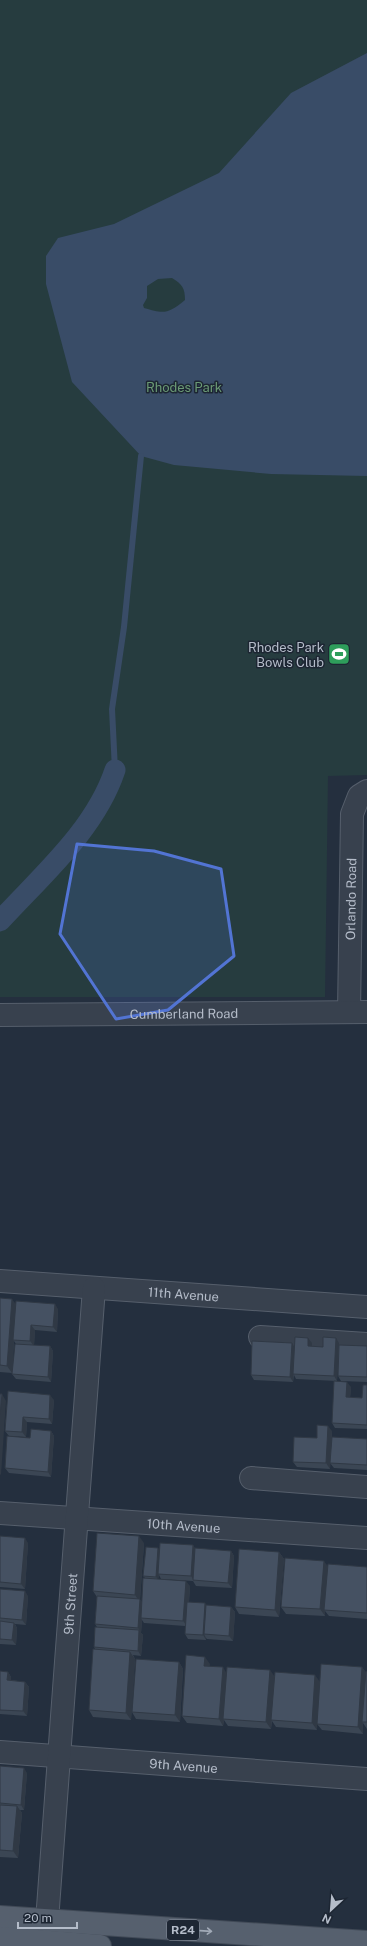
<svg xmlns="http://www.w3.org/2000/svg" width="367" height="1946" font-family="'Public Sans',sans-serif">
  <style>
    .green { fill: #263c3f }
    .water { fill: #394c67; fill-rule: evenodd }
    .lines { fill: none; stroke-linecap: round; stroke-linejoin: round }
    .stream { stroke: #394c67; stroke-width: 6 }
    .canal { stroke: #394c67; stroke-width: 21 }
    .minor-casing { stroke: #565f6c; stroke-width: 24 }
    .tertiary-casing { stroke: #565f6c; stroke-width: 24 }
    .primary-casing { stroke: #414a57; stroke-width: 24 }
    .minor { stroke: #38414e; stroke-width: 22 }
    .tertiary { stroke: #38414e; stroke-width: 22 }
    .primary { stroke: #56606e; stroke-width: 22 }
    .wall { fill: #3b4654 }
    .shaded-wall { fill: #303945 }
    .building { fill: #455162; stroke: #303945 }
    .oneway { stroke: #a1aab7 }
    .marked { fill: #5274d3; fill-opacity: 0.2; stroke: #5274d3; stroke-width: 3; stroke-linejoin: round }
    .labels { text-anchor: middle; dominant-baseline: central; stroke-width: 3; stroke-linejoin: round; paint-order: stroke }
    .shield { fill: #1d2633; stroke: #878f9c; stroke-width: 1 }
    .shield-label { font-size: 12px; font-weight: bold; fill: #b4bcc9 }
    .park-label { font-size: 13px; fill: #6b9a76; stroke: #1d2633 }
    .poi-label { font-size: 13px; fill: #b4bcc9; stroke: #1d2633; text-anchor: end }
    .street-label { font-size: 13px; fill: #b4bcc9; stroke: #1d2633 }
  </style>
  <rect width="100%" height="100%" fill="#242f3e"/>
  <polygon class="green" points="0,0 367,0 367,775 328,776 325,997 0,997"/>
  <path class="water" d="M367 53V476L271 474 174 465 141 456 72 382 46 284V256L58 238 114 224 219 173 291 93ZM172 278C182 284 185 288 185 300 168 314 164 314 144 308L143 305 147 298V286L158 279Z"/>
  <g class="lines">
    <polyline class="stream" points="115,770 112,709 124,627 141,456"/>
    <path class="canal" d="M0 921C42 875 95 830 115 770"/>
    <g class="minor-casing">
      <g id="minor">
        <path id="s1" d="M349 1012 352 814 359 796 367 791"/>
        <path id="s2" d="M0 1281 367 1307"/>
        <polyline points="260,1337 367,1344"/>
        <polyline points="251,1478 367,1487"/>
        <path id="s3" d="M0 1513 367 1538"/>
        <path id="s4" d="M0 1752 367 1779"/>
        <path id="s5" d="M47 1921C63 1710 77 1499 94 1288"/>
      </g>
    </g>
    <g class="tertiary-casing">
      <g id="tertiary">
        <path id="s6" d="M0 1015 367 1012"/>
      </g>
    </g>
    <g class="primary-casing">
      <g id="primary">
        <polyline points="0,1917 367,1942"/>
        <polyline points="0,1938 100,1946"/>
      </g>
    </g>
    <use href="#minor" class="minor"/>
    <use href="#tertiary" class="tertiary"/>
    <use href="#primary" class="primary"/>
  </g>
  <g class="wall">
    <polygon points="0,1298 16,1304 58,1309 57,1332 35,1330 34,1345 50,1346 53,1351 51,1382 16,1379 12,1374 16,1344 14,1341 12,1373 0,1372"/>
    <polygon points="312,1343 312,1346 323,1347 339,1343 339,1345 367,1346 367,1382 341,1381 338,1376 338,1364 337,1381 296,1379 294,1375 293,1382 254,1380 251,1375 294,1347"/>
    <polygon points="367,1385 367,1429 335,1428 332,1423 351,1387 350,1397 362,1398"/>
    <polygon points="8,1391 54,1400 52,1424 27,1422 26,1437 9,1436 5,1431"/>
    <polygon points="51,1431 54,1436 51,1477 9,1473 5,1468 30,1438"/>
    <polygon points="332,1431 330,1469 297,1467 293,1462 317,1438"/>
    <polygon points="367,1439 367,1470 334,1468 330,1463"/>
    <polygon points="0,1536 28,1543 25,1589 0,1587"/>
    <polygon points="144,1543 140,1600 142,1602 145,1578 143,1576 160,1550 193,1545 195,1549 231,1551 234,1556 232,1588 196,1586 193,1581 161,1579 159,1575 158,1579 190,1586 189,1602 206,1605 231,1607 235,1612 233,1641 207,1639 206,1638 206,1640 188,1639 185,1634 185,1626 144,1623 142,1620 141,1633 143,1635 141,1656 133,1655 135,1659 131,1720 93,1717 89,1710 95,1649 94,1647 97,1627 95,1624 97,1597 93,1591"/>
    <polygon points="279,1552 284,1559 279,1617 239,1614 235,1607"/>
    <polygon points="328,1567 367,1567 367,1619 329,1616 325,1611 325,1616 286,1614 281,1607"/>
    <polygon points="0,1589 28,1596 26,1625 15,1624 17,1628 16,1645 0,1644"/>
    <polygon points="179,1662 183,1669 180,1722 136,1719 132,1712"/>
    <polygon points="210,1664 209,1666 227,1673 274,1676 320,1682 362,1667 366,1673 367,1672 367,1729 363,1723 363,1734 322,1730 317,1724 317,1730 276,1727 272,1721 271,1729 228,1726 224,1720 223,1726 187,1723 182,1716"/>
    <polygon points="0,1671 8,1672 11,1677 11,1680 25,1682 29,1687 27,1716 0,1714"/>
    <polygon points="0,1766 27,1773 24,1810 20,1810 22,1813 18,1858 0,1857"/>
  </g>
  <g class="shaded-wall">
    <polygon points="12,1299 17,1306 13,1340 14,1341 12,1373 7,1366"/>
    <polygon points="55,1304 58,1309 57,1332 53,1327"/>
    <polygon points="31,1325 35,1330 34,1346 30,1341"/>
    <polygon points="308,1338 312,1343 312,1351 308,1346"/>
    <polygon points="336,1338 339,1343 337,1381 334,1376"/>
    <polygon points="292,1343 295,1348 293,1382 290,1377"/>
    <polygon points="50,1346 53,1351 51,1382 48,1377"/>
    <polygon points="347,1382 351,1387 350,1402 346,1397"/>
    <polygon points="2,1394 6,1401 1,1475 0,1474 0,1415"/>
    <polygon points="50,1395 54,1400 52,1424 49,1419"/>
    <polygon points="23,1417 27,1422 26,1437 22,1432"/>
    <polygon points="328,1426 332,1431 330,1469 326,1463"/>
    <polygon points="51,1431 54,1436 51,1477 48,1472"/>
    <polygon points="139,1536 144,1543 140,1600 143,1604 141,1618 142,1620 141,1633 138,1628 139,1601 135,1595"/>
    <polygon points="25,1538 28,1543 25,1589 21,1584"/>
    <polygon points="193,1545 196,1550 194,1581 191,1576"/>
    <polygon points="158,1548 160,1551 158,1574 159,1575 158,1580 156,1577"/>
    <polygon points="231,1551 234,1556 232,1588 228,1583"/>
    <polygon points="279,1552 284,1559 279,1617 275,1610"/>
    <polygon points="324,1561 329,1568 324,1610 325,1611 325,1616 320,1609"/>
    <polygon points="186,1581 190,1586 187,1626 183,1621"/>
    <polygon points="25,1591 28,1596 26,1625 22,1620"/>
    <polygon points="205,1603 208,1608 204,1634 206,1638 206,1640 203,1635"/>
    <polygon points="231,1607 235,1612 233,1641 229,1636"/>
    <polygon points="14,1623 17,1628 16,1645 12,1640"/>
    <polygon points="139,1630 143,1635 141,1656 138,1651"/>
    <polygon points="130,1652 135,1659 131,1720 126,1713"/>
    <polygon points="205,1657 210,1664 209,1673 204,1666"/>
    <polygon points="179,1662 183,1669 180,1722 175,1715"/>
    <polygon points="223,1667 227,1674 223,1719 224,1720 223,1726 219,1719"/>
    <polygon points="362,1667 367,1674 362,1722 363,1723 363,1734 358,1727"/>
    <polygon points="270,1670 275,1677 271,1729 266,1722"/>
    <polygon points="8,1672 11,1677 11,1685 7,1680"/>
    <polygon points="315,1675 320,1682 317,1730 312,1723"/>
    <polygon points="25,1682 29,1687 27,1716 23,1711"/>
    <polygon points="24,1768 27,1773 24,1810 21,1805"/>
    <polygon points="17,1806 22,1813 18,1858 13,1851"/>
  </g>
  <g class="building">
    <polygon points="0,1298 12,1299 7,1366 0,1365"/>
    <polygon points="16,1301 55,1304 53,1327 31,1325 30,1341 13,1340"/>
    <polygon points="295,1337 308,1338 308,1346 323,1347 323,1337 336,1338 334,1376 293,1374"/>
    <polygon points="252,1341 292,1343 290,1377 251,1375"/>
    <polygon points="15,1344 50,1346 48,1377 12,1374"/>
    <polygon points="339,1345 367,1346 367,1377 338,1376"/>
    <polygon points="334,1381 347,1382 346,1397 362,1398 363,1385 367,1385 367,1425 332,1423"/>
    <polygon points="8,1391 50,1395 49,1419 23,1417 22,1432 5,1431"/>
    <polygon points="0,1394 2,1394 0,1415"/>
    <polygon points="317,1425 328,1426 326,1463 293,1462 294,1437 317,1438"/>
    <polygon points="31,1429 51,1431 48,1472 5,1468 7,1436 30,1438"/>
    <polygon points="332,1437 367,1439 367,1465 330,1463"/>
    <polygon points="97,1533 139,1536 135,1595 93,1591"/>
    <polygon points="0,1536 25,1538 21,1584 0,1582"/>
    <polygon points="160,1543 193,1545 191,1576 158,1574"/>
    <polygon points="146,1547 158,1548 156,1577 143,1576"/>
    <polygon points="195,1548 231,1551 228,1583 193,1580"/>
    <polygon points="239,1549 279,1552 275,1610 235,1607"/>
    <polygon points="285,1558 324,1561 320,1609 281,1607"/>
    <polygon points="328,1564 367,1567 367,1613 324,1610"/>
    <polygon points="143,1578 186,1581 183,1621 141,1618"/>
    <polygon points="0,1589 25,1591 22,1620 0,1618"/>
    <polygon points="97,1596 140,1599 138,1628 95,1624"/>
    <polygon points="187,1602 205,1603 203,1635 185,1634"/>
    <polygon points="206,1605 231,1607 229,1636 204,1634"/>
    <polygon points="0,1621 14,1623 12,1640 0,1639"/>
    <polygon points="95,1627 139,1630 138,1651 94,1647"/>
    <polygon points="93,1649 130,1652 126,1713 89,1710"/>
    <polygon points="186,1655 205,1657 204,1666 223,1667 219,1719 182,1716"/>
    <polygon points="136,1659 179,1662 175,1715 132,1712"/>
    <polygon points="321,1664 362,1667 358,1727 317,1724"/>
    <polygon points="227,1667 270,1670 266,1722 223,1719"/>
    <polygon points="0,1671 8,1672 7,1680 25,1682 23,1711 0,1710"/>
    <polygon points="366,1671 367,1672 367,1722 362,1722"/>
    <polygon points="275,1672 315,1675 312,1723 271,1720"/>
    <polygon points="0,1766 24,1768 21,1805 0,1803"/>
    <polygon points="0,1805 17,1806 13,1851 0,1850"/>
  </g>
  <defs><path id="oneway-shaft" d="M-6 0H5M1.5-3L5.5 0L1.5 3" fill="none" stroke-width="1.6" stroke-linecap="round" stroke-linejoin="round"/></defs>
  <use class="oneway" href="#oneway-shaft" transform="translate(206 1931) rotate(4)"/>
  <path class="marked" d="M77 844 154 851 221 869 234 956 168 1010 116 1019 60 934Z"/>
  <defs>
    <g id="stadium-square" transform="scale(1.15)"><rect x="-9" y="-9" width="18" height="18" rx="4" fill="#2e9e5b" stroke="#1d2633"/><path d="M0-5a6.5 5 0 1 0 0 10a6.5 5 0 1 0 0-10ZM-3.5-1.8h7v3.6h-7Z" fill="#fff"/></g>
  </defs>
  <g fill-rule="evenodd">
    <use href="#stadium-square" x="339" y="654"/>
  </g>
  <g class="labels">
    <rect class="shield" x="167" y="1920" width="32" height="20" rx="3"/>
    <g class="shield-label">
      <text x="183" y="1930">R24</text>
    </g>
    <g class="park-label">
      <text x="184" y="387">Rhodes Park</text>
    </g>
    <g class="poi-label">
      <text x="324" y="647">Rhodes Park<tspan x="324" dy="15">Bowls Club</tspan></text>
    </g>
    <g class="street-label">
      <text stroke="none"><textPath href="#s1" startOffset="113">Orlando Road</textPath></text>
      <text stroke="none"><textPath href="#s6" startOffset="184">Cumberland Road</textPath></text>
      <text stroke="none"><textPath href="#s2" startOffset="184">11th Avenue</textPath></text>
      <text stroke="none"><textPath href="#s3" startOffset="184">10th Avenue</textPath></text>
      <text stroke="none"><textPath href="#s5" startOffset="318">9th Street</textPath></text>
      <text stroke="none"><textPath href="#s4" startOffset="184">9th Avenue</textPath></text>
    </g>
  </g>
  <g transform="translate(331 1910) rotate(206)" stroke="#1d2633" stroke-width="3" paint-order="stroke">
  <path d="M0-3L7 15L0 10L-7 15Z" fill="#b4bcc9"/>
  <text y="-6" font-size="11" font-weight="bold" text-anchor="middle" fill="#b4bcc9">N</text>
  </g>
  <path d="M18 1922v6h59v-6" fill="none" stroke="#b4bcc9" stroke-width="2"/>
  <text x="24" y="1922" font-size="12" fill="#b4bcc9" stroke="#1d2633" stroke-width="3" paint-order="stroke">20 m</text>
</svg>
